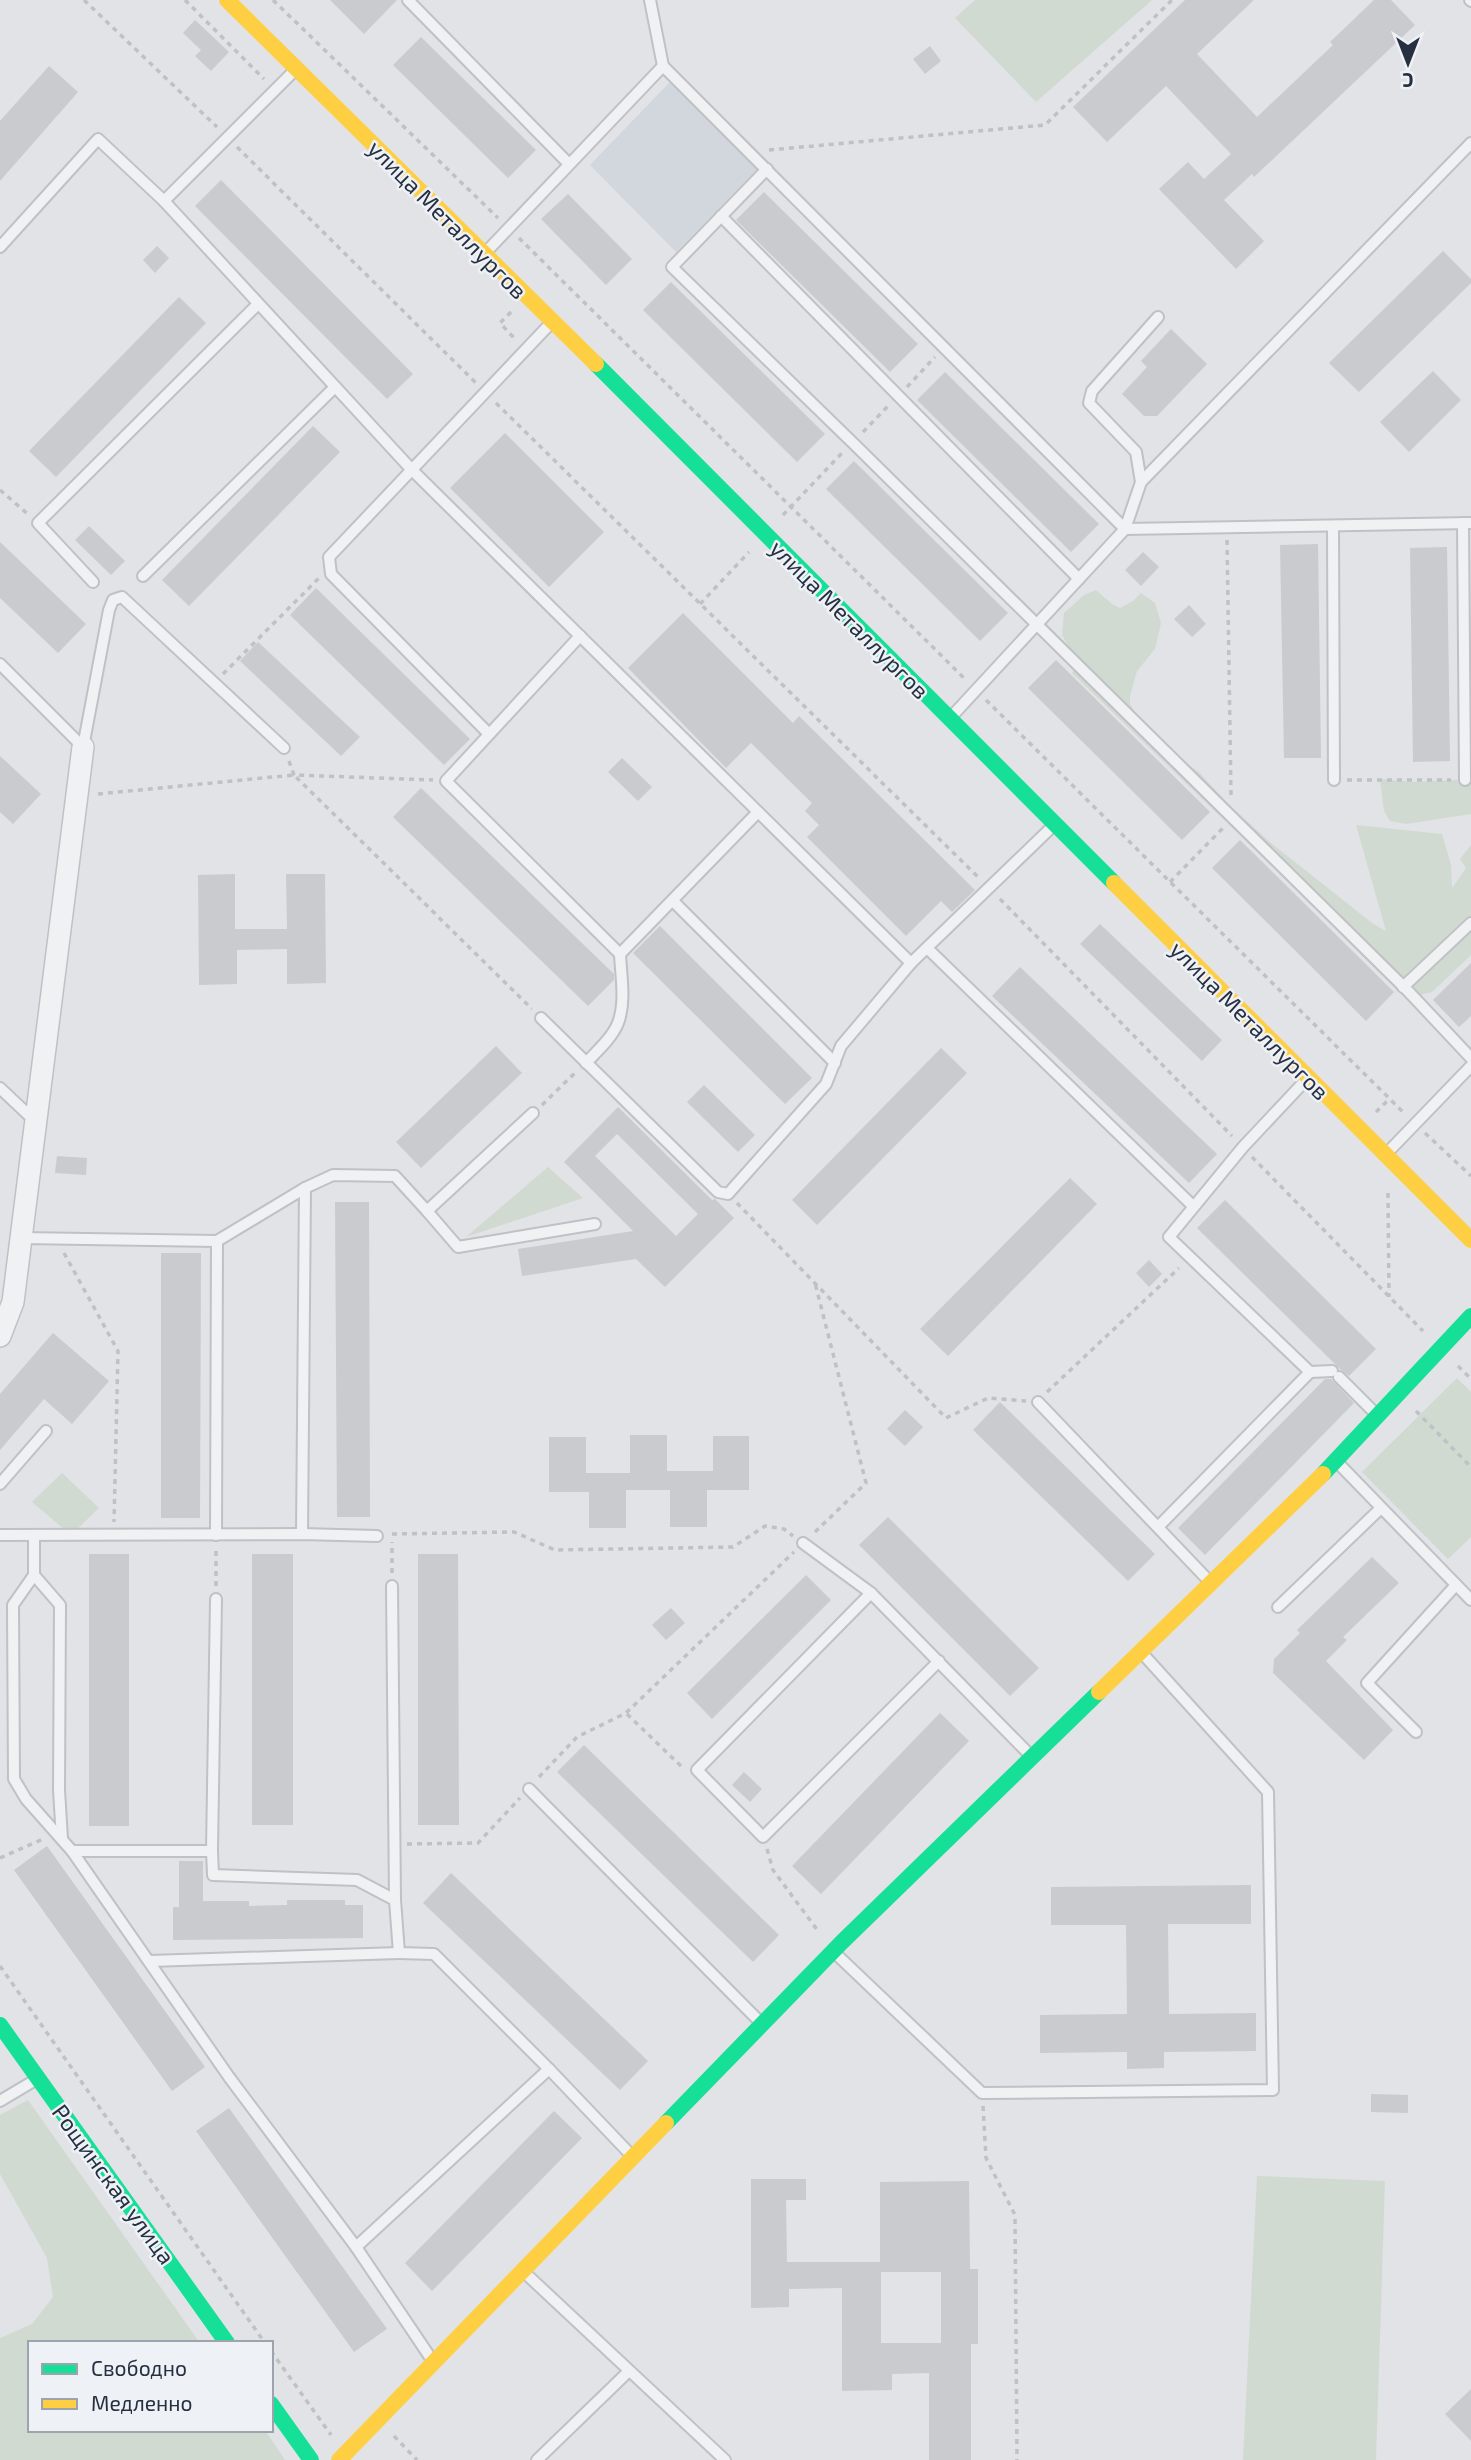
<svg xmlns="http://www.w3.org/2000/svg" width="1471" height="2460" font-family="'Exo 2',sans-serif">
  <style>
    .built { fill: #d2d6dd }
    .green { fill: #d1dad1 }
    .building { fill: #c9cbce; fill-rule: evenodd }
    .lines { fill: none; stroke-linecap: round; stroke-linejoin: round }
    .lane-casing { stroke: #bfc1c4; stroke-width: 14 }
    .street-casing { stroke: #bfc1c4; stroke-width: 24 }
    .path { stroke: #bfc1c6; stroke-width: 3.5; stroke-dasharray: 5 5; stroke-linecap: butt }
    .lane { stroke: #f0f1f3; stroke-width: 10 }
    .street { stroke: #f0f1f3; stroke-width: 21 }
    .fast { stroke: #16e098; stroke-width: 16 }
    .slow { stroke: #ffcf43; stroke-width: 16 }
    .labels { text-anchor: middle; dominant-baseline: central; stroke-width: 5; stroke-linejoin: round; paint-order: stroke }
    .street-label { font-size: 23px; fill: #263041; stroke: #eef1f6 }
  </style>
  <rect width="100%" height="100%" fill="#e1e3e6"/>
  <polygon class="built" points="672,80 760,166 676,252 590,165"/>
  <g class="green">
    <polygon points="975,0 1152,0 1036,102 955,18"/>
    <polygon points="1096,590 1112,604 1120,608 1133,601 1141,593 1155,603 1161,623 1155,649 1137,671 1130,696 1130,704 1142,726 1161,746 1199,772 1228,804 1271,843 1372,923 1386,931 1356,825 1442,834 1451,865 1452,888 1466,868 1460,859 1471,845 1471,955 1432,992 1411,997 1398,988 1072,673 1078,663 1062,635 1064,613 1084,595"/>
    <polygon points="1380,779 1412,782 1471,779 1471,814 1406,824 1390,821 1384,811"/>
    <polygon points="548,1167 583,1198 466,1237"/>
    <polygon points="1457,1378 1471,1392 1471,1537 1448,1559 1362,1472"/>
    <polygon points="62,1473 99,1508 71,1535 32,1502"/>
    <polygon points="28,2100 200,2343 30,2343 30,2430 265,2430 285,2460 0,2460 0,2338 32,2324 53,2297 47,2258 0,2174 0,2115"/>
    <polygon points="1257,2176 1385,2181 1376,2460 1243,2460"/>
  </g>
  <g class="building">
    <polygon points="330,0 397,0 364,34"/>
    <polygon points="1185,0 1254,0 1197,54 1257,117 1333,45 1330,42 1374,0 1391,0 1415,25 1254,177 1252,174 1224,200 1264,241 1236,269 1159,189 1188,162 1204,179 1231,154 1166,86 1107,142 1073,107"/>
    <polygon points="195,20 229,52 211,71 195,56 201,50 183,33"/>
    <polygon points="421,37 536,150 508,178 393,65"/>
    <polygon points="930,46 941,61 925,74 913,59"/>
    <polygon points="49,66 78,92 0,181 0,121"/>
    <polygon points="221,180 413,374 387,399 195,206"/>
    <polygon points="764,192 918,344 890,372 736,220"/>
    <polygon points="568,194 632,259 606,285 541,219"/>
    <polygon points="157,246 169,258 155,273 143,260"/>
    <polygon points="1443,251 1471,279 1471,283 1359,392 1329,363"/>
    <polygon points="671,282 825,434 797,462 643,310"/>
    <polygon points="179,297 206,323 56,477 29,451"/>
    <polygon points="1171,329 1207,364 1157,416 1144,416 1122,394 1147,367 1141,361"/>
    <polygon points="1433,371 1461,400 1409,452 1380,422"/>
    <polygon points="945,372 1099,524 1071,552 917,400"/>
    <polygon points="313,426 340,452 189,606 162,580"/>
    <polygon points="505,433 604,532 549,587 450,488"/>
    <polygon points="854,461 1008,613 980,641 826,489"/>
    <polygon points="89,526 125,561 111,575 75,540"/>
    <polygon points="0,542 86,624 58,653 0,598"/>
    <polygon points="1318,544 1321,758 1284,758 1280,545"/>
    <polygon points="1447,547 1450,761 1413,762 1410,548"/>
    <polygon points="1143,552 1159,567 1141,586 1125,570"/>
    <polygon points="316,588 470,739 444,765 290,615"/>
    <polygon points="1189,605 1206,624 1192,637 1174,619"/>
    <polygon points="683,613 793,723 799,716 975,890 952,912 941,901 906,936 807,837 819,825 805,811 812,803 751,743 726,768 628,668"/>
    <polygon points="258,642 360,737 341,756 240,661"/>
    <polygon points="1056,660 1210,812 1182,840 1028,688"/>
    <polygon points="0,756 41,794 13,824 0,812"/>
    <polygon points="622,758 652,787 638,801 608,772"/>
    <polygon points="421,788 614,974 614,980 588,1006 393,817"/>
    <polygon points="1240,840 1394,992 1366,1021 1212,868"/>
    <polygon points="235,874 235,929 287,929 286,874 325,874 326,983 287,984 287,949 237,950 237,984 199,985 198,875"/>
    <polygon points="1100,924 1222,1040 1202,1061 1080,944"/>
    <polygon points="660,926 812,1078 785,1104 633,953"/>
    <polygon points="1471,963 1471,1016 1459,1027 1433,1000"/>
    <polygon points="1020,967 1217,1154 1189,1183 992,996"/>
    <polygon points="496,1046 522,1073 421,1168 396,1142"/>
    <polygon points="941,1048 967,1073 817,1225 792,1200"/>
    <polygon points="704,1085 755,1135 738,1152 687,1102"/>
    <path d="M618 1107 712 1200 715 1199 734 1218 665 1287 636 1259 522 1276 518 1249 633 1231 564 1162ZM617 1134 698 1214 676 1236 595 1156Z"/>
    <polygon points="57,1156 87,1158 86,1175 55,1173"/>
    <polygon points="1070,1178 1097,1204 948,1356 920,1329"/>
    <polygon points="1225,1200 1376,1349 1349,1376 1340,1369 1197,1228"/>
    <polygon points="335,1202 369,1202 370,1517 337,1517"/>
    <polygon points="161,1253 201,1253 200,1518 161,1518"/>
    <polygon points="1149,1260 1162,1274 1149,1287 1136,1273"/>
    <polygon points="53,1333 109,1381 72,1424 44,1399 0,1450 0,1394"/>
    <polygon points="1325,1379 1331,1379 1354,1403 1205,1555 1178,1528"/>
    <polygon points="1000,1402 1155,1554 1128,1581 973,1430"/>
    <polygon points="905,1410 923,1427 905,1446 887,1429"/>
    <polygon points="630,1435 667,1435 667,1471 713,1471 713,1436 749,1436 749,1490 707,1490 707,1527 670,1527 670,1490 626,1490 626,1528 589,1528 589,1492 549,1492 549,1437 586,1437 586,1473 630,1473"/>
    <polygon points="888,1517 1039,1668 1010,1696 859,1545"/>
    <rect x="89" y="1554" width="40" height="272"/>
    <rect x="252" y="1554" width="41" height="271"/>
    <polygon points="418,1554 458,1554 459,1825 418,1825"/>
    <polygon points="1372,1557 1399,1583 1343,1637 1347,1640 1326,1661 1393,1730 1364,1760 1273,1673 1274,1659 1300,1633 1297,1630"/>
    <polygon points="806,1575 831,1600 712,1719 687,1693"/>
    <polygon points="671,1608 685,1623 666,1640 652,1625"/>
    <polygon points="940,1713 969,1741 821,1894 792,1866"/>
    <polygon points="584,1745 779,1935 753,1962 557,1772"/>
    <polygon points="744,1772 762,1789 750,1802 732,1785"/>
    <polygon points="47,1846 205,2067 172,2091 14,1870"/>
    <polygon points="179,1861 203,1861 203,1901 249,1901 249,1906 287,1905 287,1900 345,1900 345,1905 363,1905 363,1938 173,1940 173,1907 179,1907"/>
    <polygon points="451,1873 648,2061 620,2090 423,1903"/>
    <polygon points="1251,1885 1251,1924 1168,1924 1169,2014 1256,2013 1256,2051 1164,2052 1164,2068 1127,2069 1127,2052 1040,2053 1040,2015 1127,2014 1126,1925 1051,1925 1051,1887"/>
    <polygon points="1371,2094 1408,2095 1408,2113 1371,2112"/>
    <polygon points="229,2108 387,2329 354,2352 196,2131"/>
    <polygon points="554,2111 582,2138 432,2291 405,2263"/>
    <path d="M751 2179H806V2200H786L787 2262H880V2182L969 2181 970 2269H978V2344H971V2460H929V2373L892 2374V2390L842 2391V2288L789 2289V2307L751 2308ZM881 2272H941V2343H881Z"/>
    <polygon points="1471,2389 1471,2441 1445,2414"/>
  </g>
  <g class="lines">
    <g class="lane-casing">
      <g id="lane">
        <polyline points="408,0 569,164"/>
        <polyline points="1470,0 1471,1"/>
        <polyline points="663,66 1125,529 1141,482 1471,143"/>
        <polyline points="767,169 672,267 852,442 1408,991 1471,1058"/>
        <polyline points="164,201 295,70"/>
        <polyline points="721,216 1079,579"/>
        <polyline points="0,247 98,139 164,201 412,470 911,963"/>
        <polyline points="487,251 663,66 650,0"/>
        <polyline points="1141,482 1136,452 1089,403 1092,391 1158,317"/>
        <polyline points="1463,523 1465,780"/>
        <polyline points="1333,526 1334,780"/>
        <polyline points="143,576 335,387"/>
        <polyline points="93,582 38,523 258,304"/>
        <path d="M580 636 446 781 620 954C621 976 626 1002 618 1023 612 1038 597 1051 586 1063"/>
        <polyline points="0,664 83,747"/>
        <polyline points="953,715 1125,529 1471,523"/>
        <polyline points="489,734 331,574 329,557 550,324"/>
        <polyline points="83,747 109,610 113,600 122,597 284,748"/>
        <polyline points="673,901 835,1063"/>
        <polyline points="927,948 1193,1206"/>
        <polyline points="620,954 758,812"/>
        <polyline points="1403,987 1471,923"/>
        <polyline points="541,1018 718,1192 728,1194 826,1084 841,1046 911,963 1054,825"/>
        <polyline points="0,1088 36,1122"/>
        <polyline points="1388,1152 1471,1066"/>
        <polyline points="427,1211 458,1247 595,1224"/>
        <polyline points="21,1238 217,1241 305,1188 333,1175 395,1176 427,1211 533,1113"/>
        <polyline points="1310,1372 1332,1371"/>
        <polyline points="1339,1377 1377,1415"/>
        <polyline points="1038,1402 1210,1582"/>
        <polyline points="1339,1464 1471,1600"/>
        <polyline points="0,1484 46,1431"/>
        <polyline points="1158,1527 1310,1372 1169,1237 1243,1147 1305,1081"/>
        <polyline points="302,1534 305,1188"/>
        <polyline points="0,1535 302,1534 377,1536"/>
        <polyline points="34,1535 34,1575 60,1605 59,1790 62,1839"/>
        <polyline points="216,1535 217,1241"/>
        <polyline points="803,1543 871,1593"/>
        <polyline points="34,1575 13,1605 14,1779 26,1799 72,1851 212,1851 213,1875 357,1880 395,1900 399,1953 434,1954 549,2069 631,2155"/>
        <polyline points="392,1586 395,1900"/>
        <polyline points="1278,1607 1381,1508"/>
        <polyline points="939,1661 763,1837 697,1770 871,1593 1030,1755"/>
        <polyline points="1416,1732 1367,1683 1456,1585"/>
        <polyline points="529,1789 761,2023"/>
        <polyline points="72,1851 229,2077 356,2247 432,2360"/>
        <polyline points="212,1851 216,1599"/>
        <polyline points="836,1954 982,2093 1273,2090 1268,1792 1142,1653"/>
        <polyline points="150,1961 399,1953"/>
        <polyline points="0,2101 37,2079"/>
        <polyline points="356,2247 549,2069"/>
        <polyline points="524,2272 725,2460"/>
        <polyline points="537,2460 629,2371"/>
      </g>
    </g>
    <g class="street-casing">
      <polyline id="street" points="0,1336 13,1302 83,747"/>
    </g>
    <g class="path">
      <polyline points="84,0 217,127"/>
      <polyline points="185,0 264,79"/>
      <polyline points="273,0 498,218"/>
      <polyline points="237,147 476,383"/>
      <polyline points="769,150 1045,125 1172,0"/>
      <polyline points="519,238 966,680"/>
      <polyline points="511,312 500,323 515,339"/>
      <polyline points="907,387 935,357"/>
      <polyline points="496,403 980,879"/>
      <polyline points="863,432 889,405"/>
      <polyline points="0,490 29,515"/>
      <polyline points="783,515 843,452"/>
      <polyline points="1227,540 1231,795"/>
      <polyline points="700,604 749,552"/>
      <polyline points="223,674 319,578"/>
      <polyline points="986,700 1404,1113"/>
      <polyline points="289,761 294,775 433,780"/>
      <polyline points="1347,780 1451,780"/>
      <polyline points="98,794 294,775 532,1009"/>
      <polyline points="1170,882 1224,827"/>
      <polyline points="1000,899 1232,1136"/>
      <polyline points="542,1105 577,1071"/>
      <polyline points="1376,1112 1389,1099"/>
      <polyline points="1425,1133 1471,1176"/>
      <polyline points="1252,1157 1423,1331"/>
      <polyline points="1388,1193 1389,1297"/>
      <polyline points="737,1203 946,1418 988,1398 1026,1401"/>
      <polyline points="64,1253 118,1351 114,1522"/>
      <polyline points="1458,1366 1471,1379"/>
      <polyline points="1047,1392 1179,1268"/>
      <polyline points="1416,1411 1471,1467"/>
      <polyline points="815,1532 866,1483 815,1283"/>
      <polyline points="392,1534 514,1532 555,1550 733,1547 765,1526 784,1529 793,1536"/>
      <polyline points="392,1573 392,1542"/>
      <polyline points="216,1586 216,1548"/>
      <polyline points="627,1714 684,1769"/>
      <polyline points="539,1777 577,1737 626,1713 794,1552"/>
      <polyline points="407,1844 478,1843 520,1798"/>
      <polyline points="767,1849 773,1870 818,1931"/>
      <polyline points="0,1858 43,1839"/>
      <polyline points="0,1966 265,2343"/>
      <polyline points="983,2106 986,2158 1015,2215 1017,2460"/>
      <polyline points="271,2351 331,2435"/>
      <polyline points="394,2436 417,2460"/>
    </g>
    <use href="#lane" class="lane"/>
    <use href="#street" class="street"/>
    <g class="fast">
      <polyline points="596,364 1114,883"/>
      <polyline points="1323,1474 1471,1316"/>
      <polyline points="0,2025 227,2343"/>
      <polyline points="666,2123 842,1942 1099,1692"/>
      <polyline points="271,2404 311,2460"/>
    </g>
    <g class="slow">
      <polyline points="227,0 596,364"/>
      <polyline points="1114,883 1471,1240"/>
      <polyline points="1099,1692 1323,1474"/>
      <polyline points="339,2460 666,2123"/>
    </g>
  </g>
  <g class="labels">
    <g class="street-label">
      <text transform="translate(448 219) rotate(45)">улица Металлургов</text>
      <text transform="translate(850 619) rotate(45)">улица Металлургов</text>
      <text transform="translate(1250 1020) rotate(45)">улица Металлургов</text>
      <text transform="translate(114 2184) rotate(54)">Рощинская улица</text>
    </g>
  </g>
  <rect x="28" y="2341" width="245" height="91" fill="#eef1f6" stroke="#9ea4ae" stroke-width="2"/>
  <rect x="42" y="2364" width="35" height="10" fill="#16e098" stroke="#9ea4ae" stroke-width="2"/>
  <text x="91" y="2376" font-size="21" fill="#263041">Свободно</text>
  <rect x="42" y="2399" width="35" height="10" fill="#ffcf43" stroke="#9ea4ae" stroke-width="2"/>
  <text x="91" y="2411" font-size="21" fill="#263041">Медленно</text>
  <g transform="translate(1408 63) rotate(180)" stroke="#eef1f6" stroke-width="5" paint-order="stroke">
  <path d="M0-5L12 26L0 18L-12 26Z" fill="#263041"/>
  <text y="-10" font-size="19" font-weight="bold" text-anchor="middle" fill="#263041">С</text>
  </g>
</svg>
